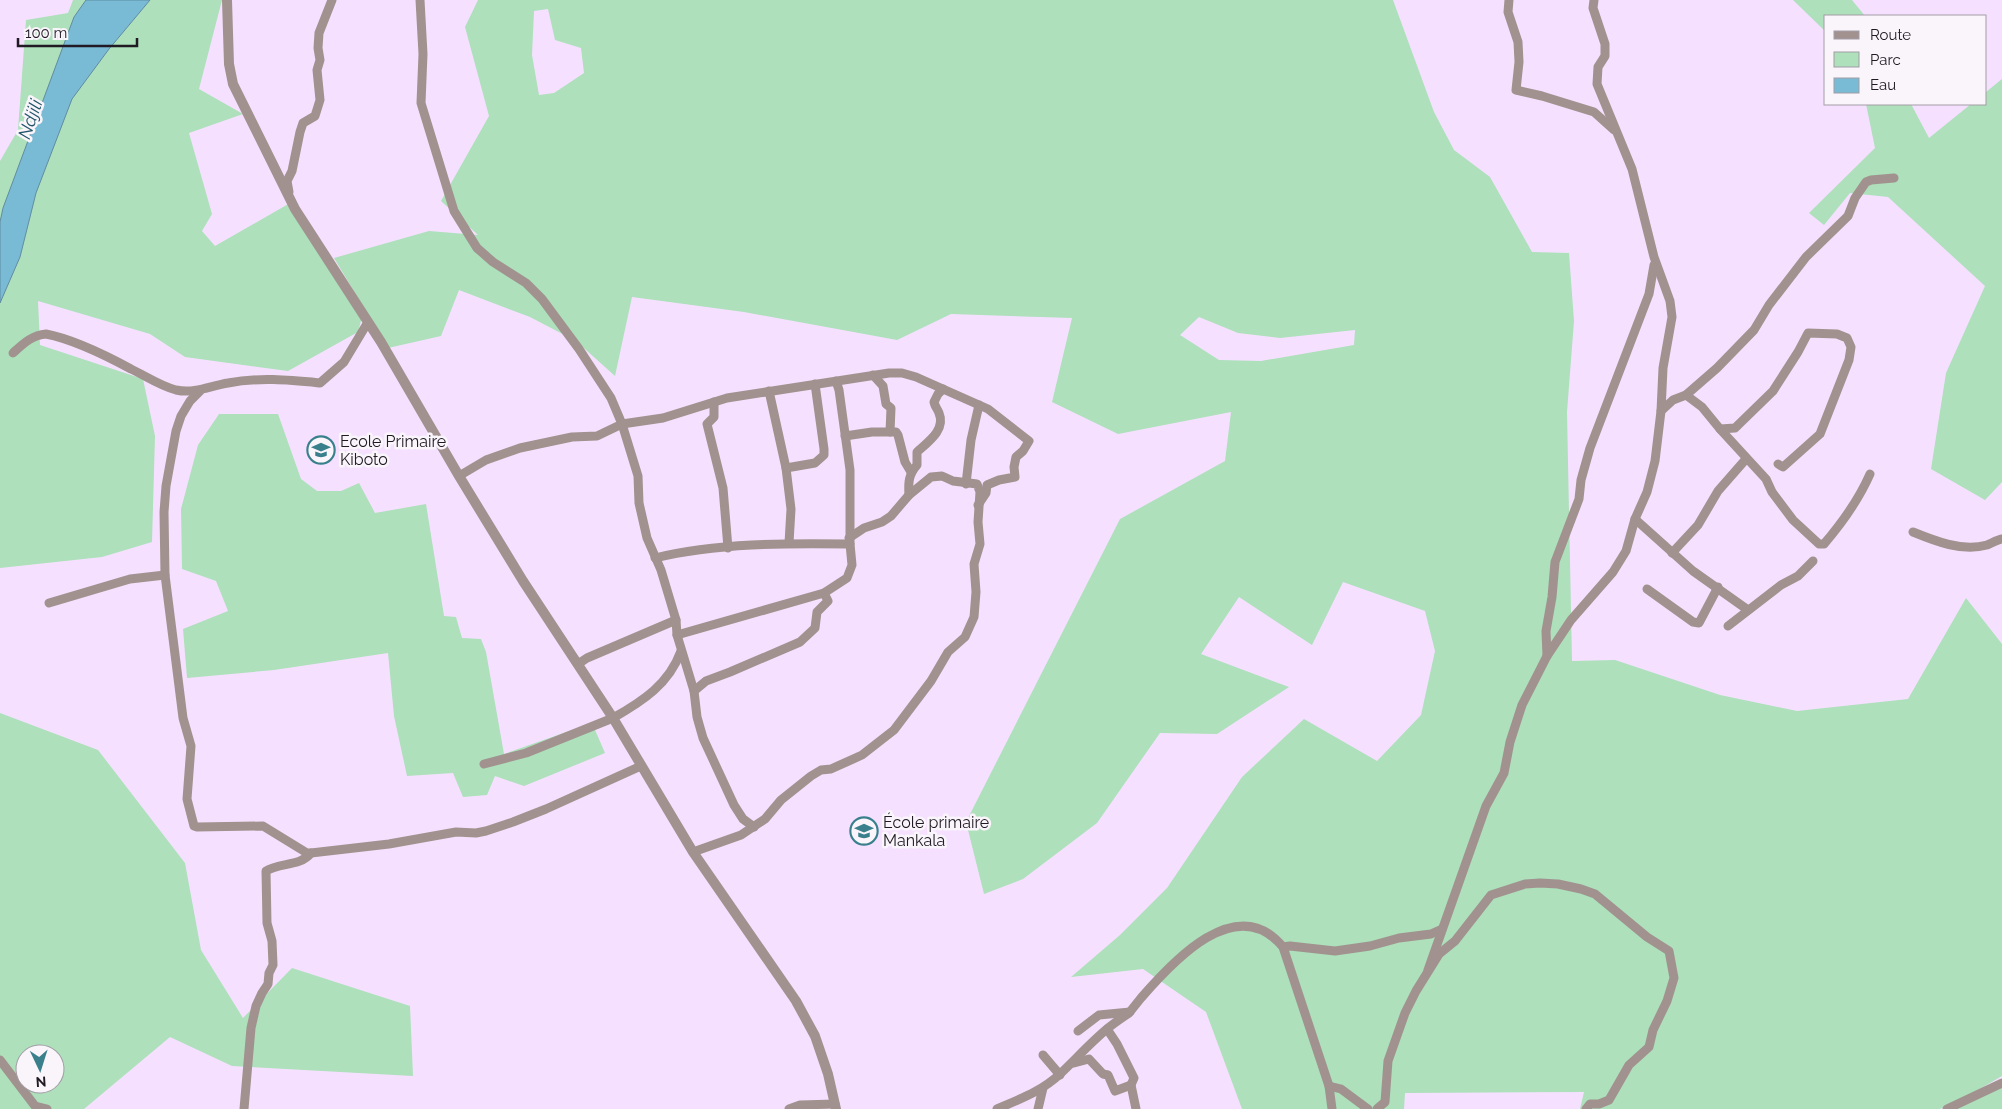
<svg xmlns="http://www.w3.org/2000/svg" width="2002" height="1109" font-family="Raleway,sans-serif">
  <style>
    .green { fill: #ade0bb; fill-rule: evenodd }
    .water { fill: #79bbd5; stroke: #5f8ba0 }
    .lines { fill: none; stroke-linecap: round; stroke-linejoin: round }
    .minor { stroke: #a2928f; stroke-width: 9 }
    .tertiary { stroke: #a2928f; stroke-width: 10 }
    .labels { text-anchor: middle; dominant-baseline: central; stroke-width: 5; stroke-linejoin: round; paint-order: stroke }
    .poi-label { font-size: 16px; fill: #211a24; stroke: #f9f5fb; text-anchor: start }
    .water-label { font-size: 18px; font-style: italic; fill: #215669; stroke: #f9f5fb }
  </style>
  <rect width="100%" height="100%" fill="#f5e1ff"/>
  <g class="green">
    <polygon points="73,0 86,0 74,17 3,208 0,222 0,161 18,130 26,20 68,13"/>
    <polygon points="150,0 222,0 199,89 243,114 189,133 212,214 202,231 215,246 290,203 362,317 358,332 288,371 185,357 150,334 38,301 40,345 143,379 155,436 152,542 102,557 0,568 0,303 20,257 36,193 72,99 109,49"/>
    <path d="M478 0H1393L1434 112 1454 150 1490 177 1532 252 1569 253 1574 321 1567 412 1572 661 1615 660 1720 695 1797 711 1908 699 1966 598 2002 644V1076L1966 1097 1940 1109H1580L1584 1092 1405 1093 1404 1109H1242L1206 1012 1143 969 1071 977 1120 935 1167 888 1242 777 1304 719 1377 761 1421 715 1435 651 1425 611 1343 582 1312 645 1239 597 1201 654 1289 687 1217 734 1160 733 1097 823 1023 879 984 894 966 822 1120 519 1225 461 1231 412 1118 434 1052 402 1072 318 951 314 897 340 744 312 632 297 615 376 576 341 530 317 459 290 441 336 388 348 334 258 429 231 478 235 441 201 489 116 465 27ZM548 9 555 40 581 48 584 73 554 93 539 95 532 55 534 11ZM1199 317 1238 333 1280 338 1355 330 1354 345 1261 361 1219 360 1180 335Z"/>
    <polygon points="1793,0 1852,0 1865,16 1826,16 1826,32"/>
    <polygon points="2002,79 2002,482 1985,500 1931,469 1946,373 1985,286 1888,197 1850,193 1824,225 1809,213 1875,148 1866,104 1911,104 1929,138 1971,104 1986,104 1986,92"/>
    <polygon points="219,414 278,414 301,479 317,491 341,491 359,483 375,513 426,504 444,616 456,617 462,638 481,639 486,652 504,754 592,723 605,753 524,786 495,776 487,795 463,797 453,773 407,776 394,716 388,653 274,670 187,678 183,629 228,611 216,581 182,569 181,509 198,445"/>
    <path d="M0 713 98 750 185 863 201 950 243 1018 292 968 410 1006 413 1076 232 1066 170 1037 84 1109H0ZM25 1054H55V1084H25Z"/>
    <polygon points="2002,1085 2002,1109 1956,1109"/>
  </g>
  <polygon class="water" points="86,0 150,0 109,49 72,99 36,193 20,257 0,303 0,222 3,208 74,17"/>
  <g class="lines">
    <g class="minor">
      <polyline points="420,0 423,54 421,103 454,211 477,248 493,262 526,283 542,299 579,349 611,398 622,424 638,476 639,503 647,538 661,570 676,620 677,635 694,691 697,717 703,738 734,805 743,819 754,827"/>
      <polyline points="1509,0 1508,12 1518,42 1519,62 1516,90 1542,96 1594,112 1614,130"/>
      <polyline points="289,192 287,181 292,171 300,132 303,123 315,116 320,100 317,70 320,60 318,48 319,33 332,0"/>
      <path d="M13 353C23 344 32 335 46 334 72 339 107 356 131 369 146 376 160 386 176 390 195 394 210 386 228 383 259 377 289 380 320 383L344 362 368 322"/>
      <polyline points="873,375 883,386 886,404 891,408 890,432"/>
      <polyline points="200,391 190,401 181,416 176,431 166,486 164,512 165,575 183,718 191,746 187,799 194,826 197,827 263,826 307,853 311,853 389,844 456,832 476,833 486,831 513,822 546,809 641,766"/>
      <polyline points="769,391 786,468 791,509 789,543"/>
      <polyline points="1686,395 1702,407 1720,429 1735,428 1773,391 1798,352 1808,333 1837,334 1847,338 1851,347 1849,360 1820,434 1783,467 1778,464"/>
      <polyline points="714,402 714,417 707,424 723,488 728,548"/>
      <polyline points="1661,411 1673,400 1686,395 1717,368 1754,330 1769,305 1806,257 1848,216 1855,198 1866,182 1871,180 1894,178"/>
      <path d="M1720 429 1766 479 1772 492 1793 520 1819 544H1824C1842 523 1859 499 1870 474"/>
      <polyline points="845,436 872,432 896,432 898,435 905,462 911,472"/>
      <polyline points="786,468 815,463 824,455 824,449 815,384"/>
      <polyline points="459,476 486,460 520,448 572,437 597,436 622,424 663,418 727,398 889,373 902,373 916,377 988,409 1029,441 1023,451 1016,457 1014,467 1015,477 999,480 987,485 986,493 978,505"/>
      <polyline points="966,484 971,440 979,405"/>
      <path d="M909 495C908 482 909 474 917 465V452C928 442 946 430 939 413 937 408 935 407 934 402L938 394 943 389"/>
      <polyline points="1635,519 1693,571 1748,610"/>
      <path d="M1913 532C1935 541 1962 552 1987 545 1992 543 1997 540 2002 539"/>
      <polyline points="1672,553 1698,525 1718,491 1746,459"/>
      <path d="M655 558C716 543 787 543 850 544V470L839 390 836 381"/>
      <polyline points="1647,589 1693,622 1699,623 1718,587"/>
      <polyline points="49,603 130,579 165,575"/>
      <polyline points="1728,626 1781,585 1798,576 1813,561"/>
      <polyline points="677,635 824,593 847,578 852,565 850,544"/>
      <polyline points="1547,656 1546,631 1552,597 1555,562 1579,499 1581,480 1590,448 1649,294 1654,265"/>
      <polyline points="578,664 587,658 676,620"/>
      <polyline points="694,691 706,681 730,672 800,642 815,628 817,612 828,601 824,593"/>
      <path d="M484 764 526 753 613 718C643 701 669 684 681 651"/>
      <polyline points="693,852 741,835 765,819 781,800 811,776 821,770 831,769 862,755 894,730 931,681 948,652 965,637 974,617 976,592 974,564 980,544 978,522 980,492 977,484 953,481 942,476 931,477 909,495 891,516 882,522 864,528 849,538"/>
      <polyline points="1283,947 1290,946 1335,951 1370,946 1399,938 1431,934 1442,929"/>
      <polyline points="1428,970 1486,806 1504,773 1510,742 1522,705 1547,656 1571,620 1613,572 1626,551 1635,519 1647,492 1655,461 1661,411 1663,368 1672,317 1670,301 1654,257 1632,169 1597,84 1598,67 1605,56 1605,44 1593,8 1594,0"/>
      <polyline points="1107,1029 1117,1044 1134,1078 1131,1085 1136,1109"/>
      <polyline points="1078,1031 1099,1015 1130,1012"/>
      <polyline points="1043,1055 1060,1075"/>
      <polyline points="0,1060 35,1106 47,1109"/>
      <polyline points="1074,1063 1089,1059 1103,1074 1108,1075 1115,1091 1131,1085"/>
      <polyline points="1329,1086 1341,1089 1368,1109"/>
      <path d="M244 1109 251 1028 256 1006 262 993 268 984 269 973 273 965 272 941 267 923 266 871C280 862 300 867 311 853"/>
      <polyline points="789,1109 800,1105 835,1104"/>
      <path d="M997 1109C1020 1099 1042 1091 1060 1074 1076 1059 1091 1042 1107 1029 1114 1023 1122 1018 1129 1013 1133 1008 1137 1003 1141 998 1173 961 1237 891 1283 947L1329 1086 1332 1109"/>
      <polyline points="1038,1109 1043,1088"/>
      <polyline points="1377,1109 1385,1102 1388,1061 1405,1013 1416,991 1439,954 1455,941 1491,895 1525,884 1540,883 1558,884 1581,889 1595,894 1647,937 1669,951 1674,978 1667,1001 1653,1030 1649,1047 1629,1065 1609,1100 1599,1104 1590,1104 1586,1109"/>
      <polyline points="1947,1109 2002,1083"/>
    </g>
    <polyline class="tertiary" points="227,0 229,64 233,84 295,209 381,342 459,476 523,581 613,718 693,852 796,1001 815,1036 828,1074 836,1109"/>
  </g>
  <defs>
    <g id="school-ring" transform="scale(1.4375)"><circle r="9.5" fill="#f9f5fb" stroke="#3a808c" stroke-width="1.5"/><path d="M0-5L7-2L0 1L-7-2ZM-4 1L0 2.5L4 1V4Q0 6-4 4Z" fill="#3a808c"/></g>
  </defs>
  <g fill-rule="evenodd">
    <use href="#school-ring" x="321" y="450"/>
    <use href="#school-ring" x="864" y="831"/>
  </g>
  <g class="labels">
    <g class="poi-label">
      <text x="340" y="441">Ecole Primaire<tspan x="340" dy="18">Kiboto</tspan></text>
      <text x="883" y="822">École primaire<tspan x="883" dy="18">Mankala</tspan></text>
    </g>
    <g class="water-label">
      <text transform="translate(30 119) rotate(-71)">Ndjili</text>
    </g>
  </g>
  <rect x="1824" y="15" width="162" height="90" fill="#f9f5fb" stroke="#a39da5"/>
  <rect x="1834" y="31" width="25" height="8" fill="#a2928f" stroke="#a39da5"/>
  <text x="1870" y="40" font-size="15" fill="#211a24">Route</text>
  <rect x="1834" y="52" width="25" height="15" fill="#ade0bb" stroke="#a39da5"/>
  <text x="1870" y="65" font-size="15" fill="#211a24">Parc</text>
  <rect x="1834" y="78" width="25" height="15" fill="#79bbd5" stroke="#a39da5"/>
  <text x="1870" y="90" font-size="15" fill="#211a24">Eau</text>
  <g transform="translate(40 1069) rotate(176)"><circle r="24" fill="#f9f5fb" stroke="#a39da5"/>
  <path d="M0-4L9 19L0 12L-9 19Z" fill="#3a808c"/>
  <text y="-8" font-size="14" font-weight="bold" text-anchor="middle" fill="#211a24">N</text>
  </g>
  <path d="M18 38v8h119v-8" fill="none" stroke="#211a24" stroke-width="2.5"/>
  <text x="25" y="38" font-size="15" fill="#211a24" stroke="#f9f5fb" stroke-width="4" paint-order="stroke">100 m</text>
</svg>
